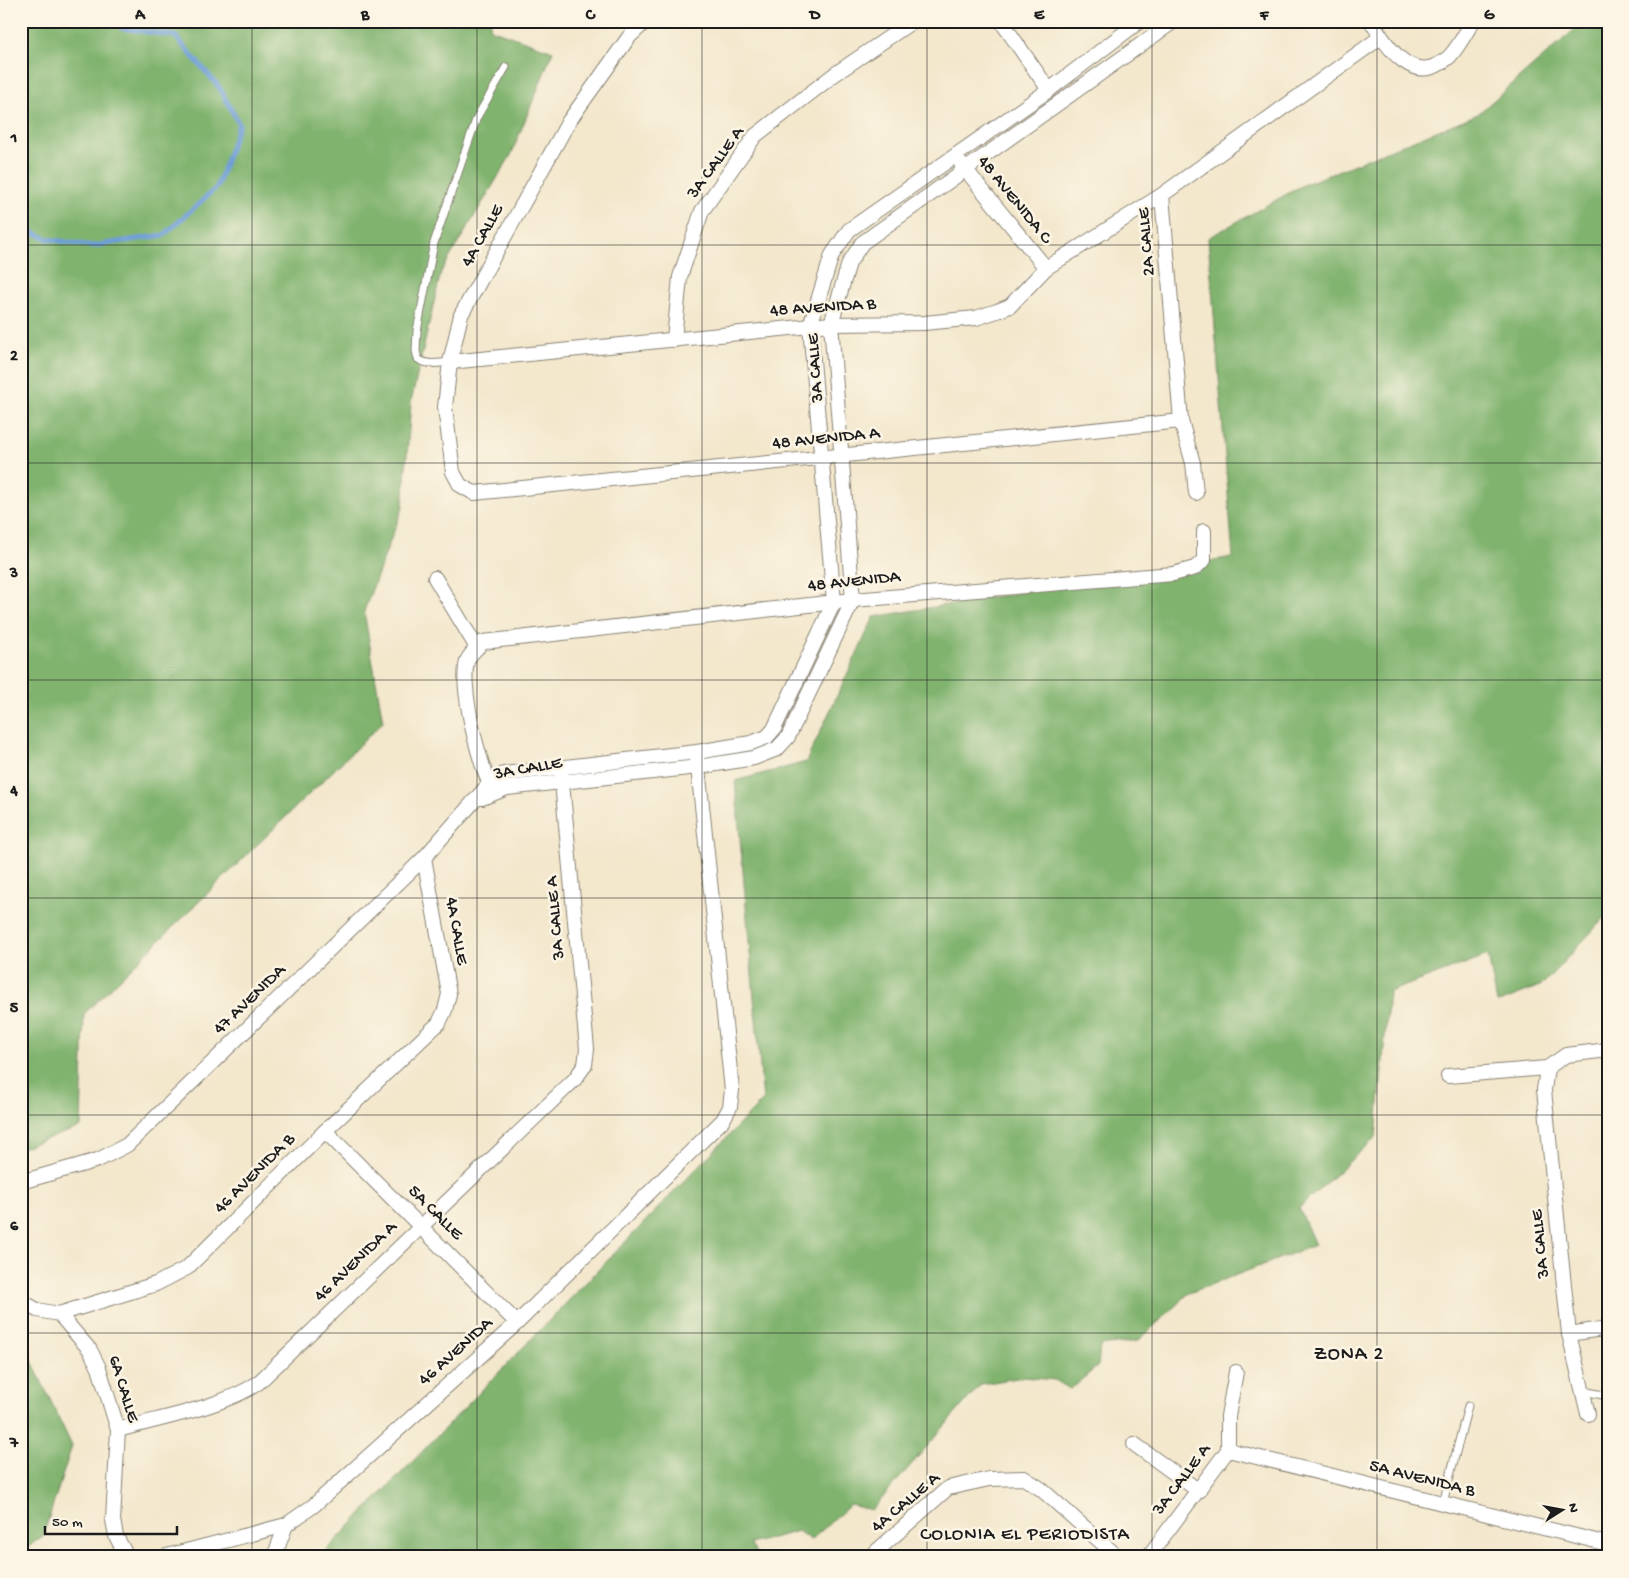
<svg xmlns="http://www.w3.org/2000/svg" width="1629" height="1578" font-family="'Gochi Hand',sans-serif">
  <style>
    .forest { fill: #80b36e; stroke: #4e6845 }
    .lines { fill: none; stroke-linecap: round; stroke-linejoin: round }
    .stream { stroke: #6e9ed7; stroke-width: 5 }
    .service-casing { stroke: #888274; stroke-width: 9 }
    .minor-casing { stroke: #888274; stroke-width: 16 }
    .service { stroke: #fff; stroke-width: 7 }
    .minor { stroke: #fff; stroke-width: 14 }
    .grid { fill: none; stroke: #1c1c1c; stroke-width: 1; stroke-opacity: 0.55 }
    .labels { text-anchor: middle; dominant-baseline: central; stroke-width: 5; stroke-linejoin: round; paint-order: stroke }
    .street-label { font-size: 18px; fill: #1c1c1c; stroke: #fcf5e5 }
    .neighbourhood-label { font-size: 19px; letter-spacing: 1px; fill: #1c1c1c; stroke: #fcf5e5 }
    .quarter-label { font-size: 20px; letter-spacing: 1px; fill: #1c1c1c; stroke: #fcf5e5 }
    .neatline { fill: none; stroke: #1c1c1c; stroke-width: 2 }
    .grid-label { font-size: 16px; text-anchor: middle; font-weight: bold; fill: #1c1c1c }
  </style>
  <rect width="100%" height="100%" fill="#fcf5e5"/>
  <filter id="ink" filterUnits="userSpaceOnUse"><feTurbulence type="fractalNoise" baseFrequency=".02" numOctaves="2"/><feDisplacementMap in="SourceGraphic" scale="10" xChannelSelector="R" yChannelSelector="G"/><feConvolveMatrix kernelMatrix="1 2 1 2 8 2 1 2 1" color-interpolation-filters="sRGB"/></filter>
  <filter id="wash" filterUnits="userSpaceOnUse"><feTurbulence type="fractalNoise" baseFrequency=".0096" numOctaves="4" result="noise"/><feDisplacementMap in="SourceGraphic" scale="20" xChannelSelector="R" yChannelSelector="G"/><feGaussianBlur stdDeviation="1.12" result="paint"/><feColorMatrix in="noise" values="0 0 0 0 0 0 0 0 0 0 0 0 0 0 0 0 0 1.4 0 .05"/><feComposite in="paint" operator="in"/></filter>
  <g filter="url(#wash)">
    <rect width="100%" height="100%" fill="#f3e7cc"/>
    <g class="forest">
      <polygon points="21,21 491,21 490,29 553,51 511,155 441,272 411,402 403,507 364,611 383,722 84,1014 81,1127 21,1148"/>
      <polygon points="1584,21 1608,32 1608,914 1542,985 1497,1003 1488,955 1389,992 1376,1137 1299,1208 1315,1245 1189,1293 1138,1341 1100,1346 1098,1366 1070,1389 1055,1380 1023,1377 981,1384 872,1510 850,1505 811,1540 798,1531 750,1544 759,1557 320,1557 763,1100 735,781 806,762 874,617 1233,557 1208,238 1303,185 1478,114"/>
      <polygon points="21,1338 72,1446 43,1536 21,1552"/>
    </g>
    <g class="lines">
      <polyline class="stream" points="21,227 48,239 92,246 164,235 217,187 239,124 219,87 175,36 121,28 116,21"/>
    </g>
  </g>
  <g filter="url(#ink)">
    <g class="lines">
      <g class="service-casing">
        <g id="service">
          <path d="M450 362C438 363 428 366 418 359L416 351 417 331 434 243 477 117 506 67"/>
          <polyline points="1583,1391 1608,1396"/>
          <polyline points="1443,1503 1468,1406"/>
        </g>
      </g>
      <g class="minor-casing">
        <g id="minor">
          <polyline points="646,21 629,37 569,121 461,315 450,362 445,407 453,472 460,485 474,493 1181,421"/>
          <polyline points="1001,21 1049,90"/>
          <path d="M1371 21C1389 49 1414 88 1449 57 1458 48 1466 32 1473 21"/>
          <polyline points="961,164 1046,268"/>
          <polyline points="1162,195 1181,421 1193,463 1196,493"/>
          <polyline points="674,340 680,277 702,211 755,136 835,74 913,21"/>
          <polyline points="450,362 831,324 924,323 976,318 997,311 1010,306 1046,268 1162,195 1381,37"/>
          <polyline points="435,578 477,648"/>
          <path d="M494 791C480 772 458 681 468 659 471 653 478 647 483 642L853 600 1173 574 1195 568 1204 560V531"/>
          <polyline points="482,798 507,788 698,767 754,758 777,749 788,737 853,600 831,324 849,263 862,243 1174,21"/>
          <polyline points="1547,1068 1544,1090 1569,1334 1588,1414"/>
          <polyline points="1448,1076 1547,1068 1566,1055 1608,1050"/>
          <polyline points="325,1131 517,1323"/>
          <polyline points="21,1182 98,1160 127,1145 424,858 489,784 504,774 697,752 751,743 767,737 774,729 834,602 810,326 832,255 849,230 1049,90 1140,21"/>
          <polyline points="21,1301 37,1310 59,1314 90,1350 99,1368 118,1430 113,1520 116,1536 127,1557"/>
          <polyline points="59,1314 156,1284 187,1268 325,1131 439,1023 445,1010 449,994 424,858"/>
          <polyline points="1569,1334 1608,1328"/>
          <path d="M118 1430C160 1418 223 1407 258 1383L575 1079 585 1065 587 1049 561 772"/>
          <polyline points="1134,1444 1199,1491"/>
          <polyline points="1228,1450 1608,1544"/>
          <polyline points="1228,1450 1228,1416 1236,1372"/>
          <polyline points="163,1557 286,1525 313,1506 517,1323 723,1120 730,1107 732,1090 697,758"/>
          <polyline points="274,1557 286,1525"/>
          <polyline points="870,1557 948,1488 989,1479 1024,1478 1041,1489 1118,1557"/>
          <polyline points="1148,1557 1228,1450"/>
        </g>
      </g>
      <use href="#service" class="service"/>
      <use href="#minor" class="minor"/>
    </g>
  </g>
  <path class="grid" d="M252 21V1557M477 21V1557M702 21V1557M927 21V1557M1152 21V1557M1377 21V1557M21 245H1608M21 463H1608M21 680H1608M21 898H1608M21 1115H1608M21 1333H1608"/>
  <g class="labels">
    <g class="street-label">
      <text transform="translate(716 163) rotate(-54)">3A CALLE A</text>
      <text transform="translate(1014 200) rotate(51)">48 AVENIDA C</text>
      <text transform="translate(483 236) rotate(-61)">4A CALLE</text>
      <text transform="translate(1147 242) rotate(-95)">2A CALLE</text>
      <text transform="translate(823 308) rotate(-4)">48 AVENIDA B</text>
      <text transform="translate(816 368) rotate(-94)">3A CALLE</text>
      <text transform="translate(826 439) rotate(-6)">48 AVENIDA A</text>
      <text transform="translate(854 582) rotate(-6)">48 AVENIDA</text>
      <text transform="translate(528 769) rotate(-10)">3A CALLE</text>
      <text transform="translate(556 918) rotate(-95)">3A CALLE A</text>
      <text transform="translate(456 931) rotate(80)">4A CALLE</text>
      <text transform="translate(250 1000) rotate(-44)">47 AVENIDA</text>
      <text transform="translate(255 1174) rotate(-45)">46 AVENIDA B</text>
      <text transform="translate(435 1213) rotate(45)">5A CALLE</text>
      <text transform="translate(1541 1244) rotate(-96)">3A CALLE</text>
      <text transform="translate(356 1262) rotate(-44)">46 AVENIDA A</text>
      <text transform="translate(456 1352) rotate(-42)">46 AVENIDA</text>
      <text transform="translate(123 1389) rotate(73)">6A CALLE</text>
      <text transform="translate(1422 1479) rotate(14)">5A AVENIDA B</text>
      <text transform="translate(1182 1480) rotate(-53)">3A CALLE A</text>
      <text transform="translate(906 1503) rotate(-40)">4A CALLE A</text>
    </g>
    <g class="neighbourhood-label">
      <text x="1025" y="1535">COLONIA EL PERIODISTA</text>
    </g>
    <g class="quarter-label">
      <text x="1349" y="1355">ZONA 2</text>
    </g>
  </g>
  <rect width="1629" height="1578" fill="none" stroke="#fcf5e5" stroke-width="55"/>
  <g transform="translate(1562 1510) rotate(79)" stroke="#fcf5e5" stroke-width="4" paint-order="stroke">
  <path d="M0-4L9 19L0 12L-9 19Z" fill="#1c1c1c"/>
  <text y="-8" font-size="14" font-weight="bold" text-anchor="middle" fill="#1c1c1c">N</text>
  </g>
  <path d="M45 1526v8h132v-8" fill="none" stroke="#1c1c1c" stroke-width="2.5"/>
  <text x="52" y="1526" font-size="15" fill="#1c1c1c" stroke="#fcf5e5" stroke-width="4" paint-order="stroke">50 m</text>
  <rect x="28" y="28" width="1574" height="1522" class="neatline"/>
  <g class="grid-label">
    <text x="140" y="19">A</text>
    <text x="365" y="19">B</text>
    <text x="590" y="19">C</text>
    <text x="815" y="19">D</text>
    <text x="1039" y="19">E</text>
    <text x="1264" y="19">F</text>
    <text x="1489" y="19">G</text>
    <text x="14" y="142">1</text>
    <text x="14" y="360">2</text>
    <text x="14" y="577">3</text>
    <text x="14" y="795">4</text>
    <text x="14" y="1012">5</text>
    <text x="14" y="1230">6</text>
    <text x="14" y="1447">7</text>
  </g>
</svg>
